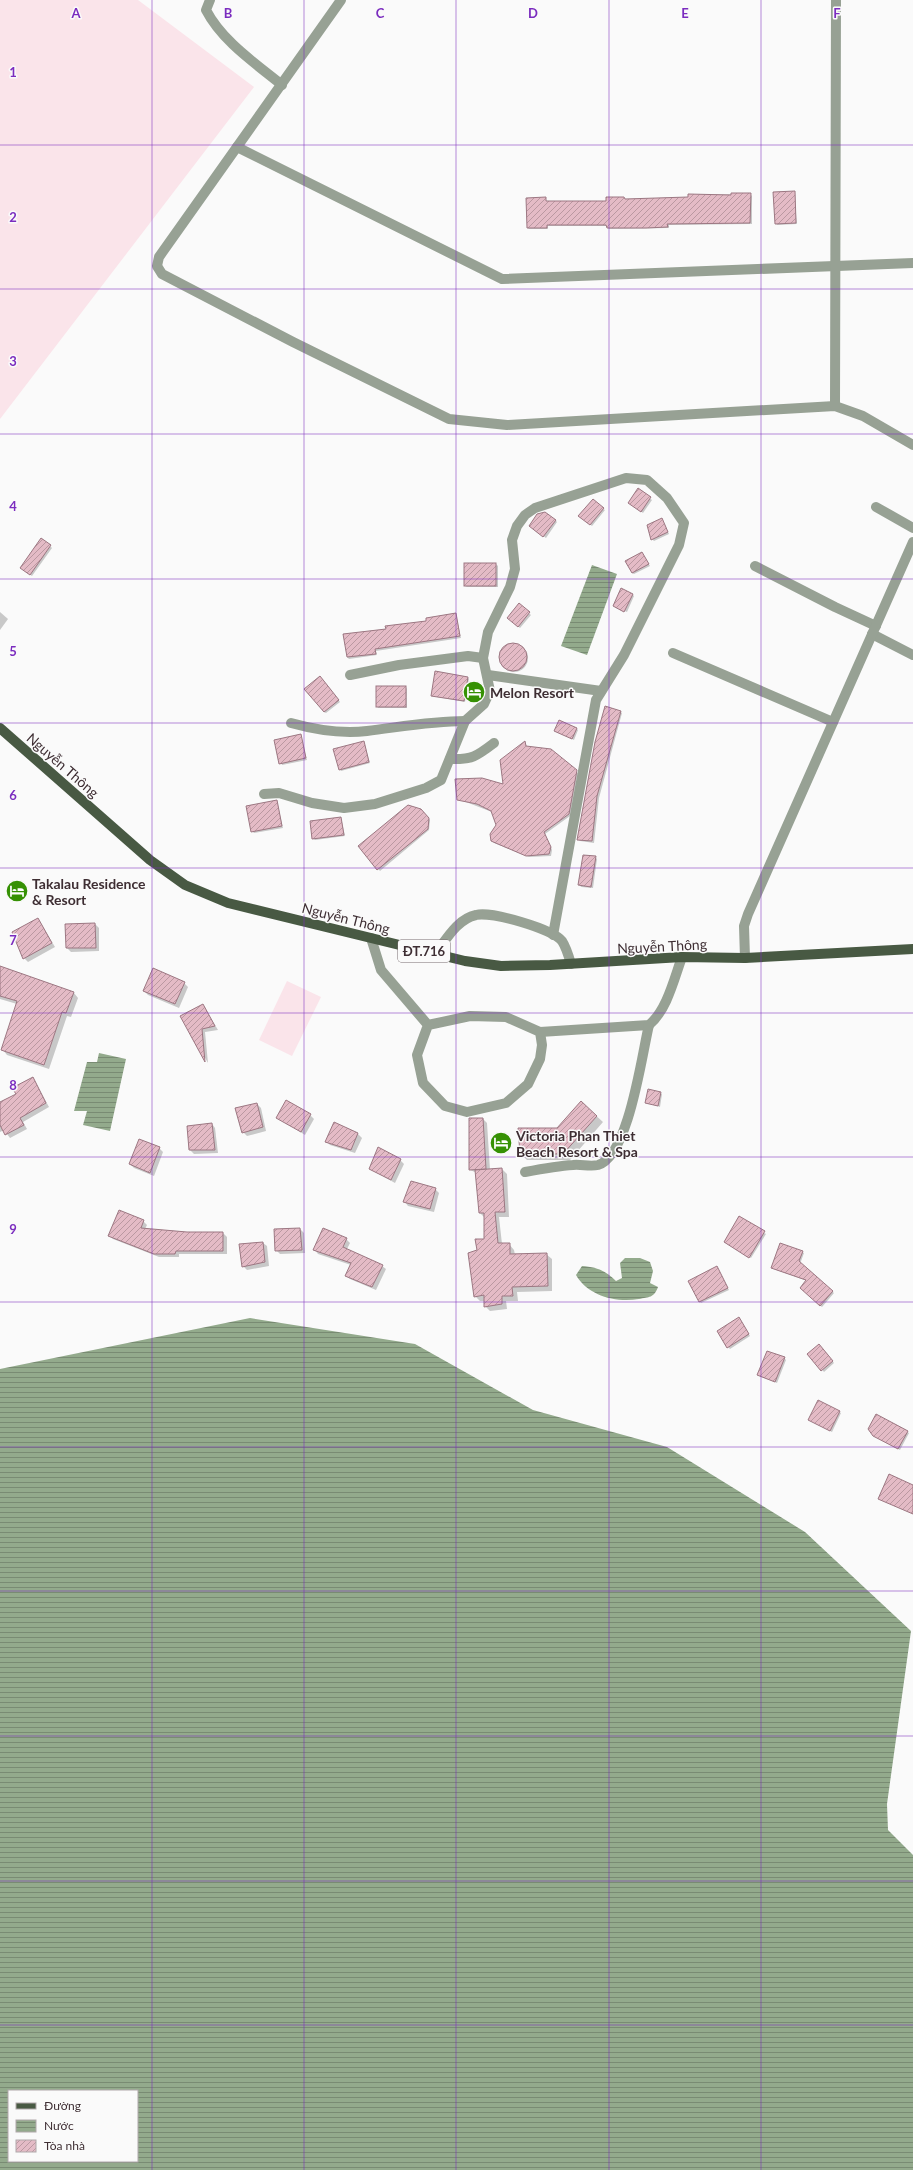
<svg xmlns="http://www.w3.org/2000/svg" width="913" height="2170" font-family="Lato,sans-serif">
  <style>
    .pitch { fill: #fae4ea }
    .water { fill: url(#water-rules); fill-rule: evenodd }
    .shadow { fill: #0003 }
    .building { fill: url(#building-hatch); stroke: #9c7782 }
    .lines { fill: none; stroke-linecap: round; stroke-linejoin: round }
    .minor { stroke: #97a194; stroke-width: 10 }
    .major { stroke: #485943; stroke-width: 10 }
    .grid { fill: none; stroke: #7b2cbf; stroke-width: 1; stroke-opacity: 0.55 }
    .labels { text-anchor: middle; dominant-baseline: central; stroke-width: 3; stroke-linejoin: round; paint-order: stroke }
    .shield { fill: #fafafa; stroke: #766b6f; stroke-width: 1 }
    .shield-label { font-size: 13px; font-weight: bold; fill: #3e2e33 }
    .poi-label { font-size: 14px; font-weight: bold; fill: #3e2e33; stroke: #fafafa; text-anchor: start }
    .street-label { font-size: 14px; fill: #3e2e33; stroke: #fafafa }
    .grid-label { font-size: 13px; text-anchor: middle; font-weight: bold; fill: #7b2cbf; stroke: #fafafa; stroke-width: 3; stroke-linejoin: round; paint-order: stroke }
  </style>
  <defs>
    <pattern id="water-rules" width="6" height="5" patternUnits="userSpaceOnUse"><rect width="6" height="5" fill="#93aa8c"/><path d="M0 2.5h6" fill="none" stroke="#798b73"/></pattern>
    <pattern id="building-hatch" width="6" height="6" patternUnits="userSpaceOnUse"><rect width="6" height="6" fill="#e4bbc6"/><path d="M-1 1l2-2M0 6l6-6M5 7l2-2" fill="none" stroke="#ba98a1"/></pattern>
  </defs>
  <rect width="100%" height="100%" fill="#fafafa"/>
  <g class="pitch">
    <polygon points="0,0 138,0 254,87 0,419"/>
    <polygon points="287,981 321,997 292,1056 259,1040"/>
  </g>
  <g class="water">
    <polygon points="592,565 617,574 587,655 561,646"/>
    <polygon points="99,1053 126,1059 110,1131 83,1125 87,1111 74,1111 87,1062 97,1062"/>
    <path d="M625 1258H640L650 1262 653 1271 650 1283 658 1287C654 1298 649 1297 639 1299 616 1303 588 1296 576 1275L582 1266C597 1267 606 1271 616 1281L622 1278 620 1263Z"/>
    <path d="M250 1318 415 1344 533 1410 667 1447 805 1532 911 1631 887 1804 888 1830 913 1855V2170H0V1369ZM9 2091H137V2161H9Z"/>
  </g>
  <g class="shadow">
    <polygon points="794,192 797,224 777,225 776,223"/>
    <polygon points="750,194 752,196 752,224 669,225 669,228 609,229 607,226 548,226 548,229 529,229 528,228 545,198 547,202 607,202 624,198 626,200 689,198 689,195"/>
    <polygon points="639,490 652,500 643,513 631,504"/>
    <polygon points="603,509 605,510 592,526 580,516"/>
    <polygon points="555,520 557,522 546,538 532,528"/>
    <polygon points="663,521 669,534 654,541 652,539"/>
    <polygon points="50,546 52,548 32,576 23,570"/>
    <polygon points="642,553 650,566 634,574 632,573"/>
    <polygon points="496,564 498,566 498,587 467,587 465,586"/>
    <polygon points="632,594 634,596 627,612 614,606"/>
    <polygon points="519,605 531,615 520,628 508,618"/>
    <polygon points="0,612 8,619 0,630"/>
    <polygon points="456,614 461,638 376,651 377,655 349,659 347,657 345,635 387,630"/>
    <circle cx="514" cy="658" r="14"/>
    <polygon points="467,677 469,679 465,702 432,696"/>
    <polygon points="321,679 340,702 326,713 324,712"/>
    <polygon points="406,687 407,689 407,708 378,708 377,706"/>
    <polygon points="620,712 622,713 599,798 594,843 580,841 578,839"/>
    <polygon points="576,728 578,730 574,740 555,731"/>
    <polygon points="300,735 307,760 282,765 275,740"/>
    <polygon points="364,742 370,763 341,771 340,769"/>
    <polygon points="525,742 527,747 578,773 570,816 545,834 552,850 551,856 529,857 494,843 492,841 497,825 492,812 458,799 504,785"/>
    <polygon points="277,801 283,828 254,833 252,831"/>
    <polygon points="421,810 430,820 429,830 380,871 359,846"/>
    <polygon points="341,818 345,836 315,840 313,838"/>
    <polygon points="595,857 597,859 593,888 581,887 580,885"/>
    <polygon points="38,919 55,947 28,962 24,958"/>
    <polygon points="95,924 99,928 99,951 71,952 67,948"/>
    <polygon points="0,968 74,993 78,998 71,1017 67,1016 49,1069 7,1055 3,1050 17,1004 0,999"/>
    <polygon points="184,983 188,987 179,1008 148,995 144,991"/>
    <polygon points="203,1005 218,1030 205,1032 208,1063 182,1017"/>
    <polygon points="33,1078 49,1107 23,1122 27,1129 10,1138 4,1130 0,1132 0,1103 18,1095"/>
    <polygon points="660,1093 662,1094 660,1107 646,1102"/>
    <polygon points="581,1102 603,1122 570,1160 527,1160 521,1154 557,1129"/>
    <polygon points="257,1104 261,1108 266,1131 247,1136 243,1132"/>
    <polygon points="310,1115 314,1119 305,1135 277,1117"/>
    <polygon points="483,1119 487,1123 490,1170 502,1169 507,1174 509,1217 499,1217 502,1244 509,1244 514,1250 515,1255 546,1254 552,1259 552,1291 517,1292 518,1301 506,1301 507,1309 490,1311 485,1306 485,1301 480,1301 475,1296 478,1250 485,1240 485,1218 480,1213 477,1173 470,1170"/>
    <polygon points="334,1123 358,1134 362,1138 355,1153 330,1145 326,1141"/>
    <polygon points="212,1124 215,1128 218,1153 194,1154 190,1150 188,1127"/>
    <polygon points="159,1148 163,1152 154,1176 134,1168 130,1164"/>
    <polygon points="400,1160 404,1164 395,1183 370,1169"/>
    <polygon points="435,1189 439,1193 434,1212 408,1206 405,1202"/>
    <polygon points="740,1217 766,1234 751,1258 727,1244"/>
    <polygon points="143,1221 147,1225 145,1229 187,1233 223,1233 227,1237 227,1254 179,1254 179,1257 159,1257 113,1239 109,1235"/>
    <polygon points="300,1229 304,1233 305,1253 280,1254 276,1250"/>
    <polygon points="346,1239 350,1243 347,1249 382,1266 386,1269 376,1290 350,1279 346,1276 351,1265 318,1254 315,1250"/>
    <polygon points="263,1243 267,1246 269,1266 247,1270 243,1266"/>
    <polygon points="802,1252 804,1253 800,1264 834,1293 822,1307 801,1288 807,1281 774,1269"/>
    <polygon points="717,1268 729,1290 701,1303 700,1302"/>
    <polygon points="740,1320 750,1336 730,1349 728,1347"/>
    <polygon points="821,1347 834,1363 824,1372 809,1354"/>
    <polygon points="784,1358 786,1360 777,1383 760,1376"/>
    <polygon points="839,1412 841,1413 832,1432 809,1420"/>
    <polygon points="907,1432 909,1433 900,1450 876,1437"/>
  </g>
  <g class="building">
    <polygon points="795,191 796,223 775,224 773,192"/>
    <polygon points="731,193 751,193 750,223 667,224 668,227 646,228 607,228 606,225 547,225 547,228 527,228 526,198 546,197 546,201 606,201 606,197 624,197 625,199 688,197 688,194 731,195"/>
    <polygon points="638,488 651,497 641,512 628,503"/>
    <polygon points="593,499 604,508 590,525 578,516"/>
    <polygon points="545,512 556,520 543,537 529,526 537,514"/>
    <polygon points="662,518 668,532 651,540 647,525"/>
    <polygon points="41,538 51,545 30,575 20,568"/>
    <polygon points="642,552 649,564 632,573 625,561"/>
    <rect x="464" y="563" width="32" height="23"/>
    <polygon points="621,588 633,594 624,612 613,606"/>
    <polygon points="519,603 530,612 518,627 507,618"/>
    <polygon points="456,613 460,636 375,649 376,654 347,657 343,634 386,629 385,626 426,621 426,618"/>
    <circle cx="513" cy="657" r="14"/>
    <polygon points="435,671 468,677 464,701 431,696"/>
    <polygon points="320,676 339,700 324,712 304,689"/>
    <rect x="376" y="686" width="30" height="21"/>
    <polygon points="605,706 621,711 597,796 592,841 577,840 595,742"/>
    <polygon points="559,720 577,728 572,739 554,731"/>
    <polygon points="301,734 306,758 279,764 274,740"/>
    <polygon points="364,741 369,762 339,770 333,749"/>
    <polygon points="525,741 526,746 551,749 577,770 569,814 544,832 551,847 549,854 526,856 491,841 490,834 496,825 491,811 477,804 457,800 455,779 482,778 503,784 500,760"/>
    <polygon points="277,800 282,826 251,832 246,806"/>
    <polygon points="408,805 421,809 429,818 428,829 377,870 358,846"/>
    <polygon points="341,817 344,835 312,839 310,821"/>
    <polygon points="583,855 596,856 591,887 578,885"/>
    <polygon points="38,918 52,943 23,959 12,932"/>
    <polygon points="95,923 96,948 66,948 65,924"/>
    <polygon points="0,966 74,992 66,1013 62,1012 44,1065 1,1050 17,1001 0,996"/>
    <polygon points="153,968 185,982 175,1004 143,991"/>
    <polygon points="203,1004 215,1026 202,1029 205,1062 180,1016"/>
    <polygon points="33,1077 46,1103 20,1118 24,1125 5,1135 0,1125 0,1102 16,1094 12,1088"/>
    <polygon points="648,1089 661,1092 658,1106 645,1103"/>
    <polygon points="286,1100 311,1114 301,1132 276,1118"/>
    <polygon points="581,1101 597,1116 563,1154 520,1154 518,1128 557,1128"/>
    <polygon points="257,1103 263,1127 242,1133 235,1108"/>
    <polygon points="469,1118 483,1118 486,1169 469,1170"/>
    <polygon points="334,1122 358,1133 351,1150 325,1142"/>
    <polygon points="212,1123 215,1150 189,1150 187,1126"/>
    <polygon points="139,1139 160,1147 150,1173 129,1164"/>
    <polygon points="378,1147 401,1159 391,1180 369,1169"/>
    <polygon points="502,1168 505,1212 495,1212 498,1243 510,1243 510,1254 547,1253 548,1286 512,1287 513,1296 502,1296 502,1304 484,1307 484,1295 474,1297 468,1253 477,1250 475,1239 484,1239 484,1213 479,1213 475,1170"/>
    <polygon points="411,1181 436,1188 430,1209 403,1202"/>
    <polygon points="119,1210 144,1220 141,1228 187,1232 223,1232 223,1251 176,1251 175,1254 154,1254 108,1236"/>
    <polygon points="739,1216 765,1231 749,1258 724,1242"/>
    <polygon points="300,1228 302,1250 275,1251 274,1229"/>
    <polygon points="323,1228 347,1238 343,1247 383,1265 372,1287 345,1276 351,1263 313,1250"/>
    <polygon points="263,1242 265,1262 242,1267 239,1244"/>
    <polygon points="780,1243 803,1251 799,1261 833,1291 820,1306 800,1288 806,1280 771,1268"/>
    <polygon points="717,1266 728,1288 699,1302 688,1281"/>
    <polygon points="739,1317 749,1334 727,1348 717,1331"/>
    <polygon points="819,1344 833,1361 821,1371 807,1354"/>
    <polygon points="767,1351 785,1357 775,1382 757,1375"/>
    <polygon points="818,1400 840,1411 830,1431 808,1420"/>
    <polygon points="876,1414 908,1431 898,1449 873,1436 868,1429"/>
    <polygon points="889,1474 913,1485 913,1514 878,1499"/>
  </g>
  <g class="lines">
    <g class="minor">
      <path d="M210 0 206 10C222 41 255 63 282 85"/>
      <polyline points="341,0 159,257 157,266 162,274 293,342 449,419 507,425 835,406 863,416 913,445"/>
      <polyline points="237,147 502,279 913,263"/>
      <polyline points="835,406 836,0"/>
      <polyline points="876,507 913,528"/>
      <polyline points="755,566 835,607 876,626"/>
      <polyline points="872,634 913,655"/>
      <polyline points="673,653 833,722"/>
      <polyline points="350,675 399,665 468,656 483,658"/>
      <polyline points="488,675 601,691"/>
      <path d="M291 723C316 730 341 734 367 731 400 727 432 721 465 721"/>
      <path d="M450 759C472 760 477 756 494 743"/>
      <polyline points="264,794 279,793 312,803 344,808 375,804 426,788 441,780 465,721 484,704 490,691 483,658 488,632 510,587 515,569 512,540 517,526 525,515 535,508 626,478 647,480 667,498 684,523 679,545 624,655 596,700 553,935"/>
      <polyline points="371,938 381,970 428,1025 417,1055 423,1083 445,1106 467,1112 506,1103 528,1084 540,1059 542,1045 540,1032 506,1017 470,1016 428,1025"/>
      <path d="M435 954C446 940 457 919 476 915 491 911 553 929 562 941 566 947 569 957 571 964"/>
      <polyline points="745,958 744,926 748,914 913,542"/>
      <path d="M540 1032 649 1025C667 1010 674 979 682 957"/>
      <path d="M525 1172C541 1169 557 1166 573 1165 581 1164 590 1167 598 1165 629 1156 642 1053 649 1025"/>
    </g>
    <polyline class="major" points="0,728 150,860 185,885 228,903 465,961 501,966 550,965 682,957 745,958 913,949"/>
  </g>
  <path class="grid" d="M152 0V2170M304 0V2170M456 0V2170M609 0V2170M761 0V2170M0 145H913M0 289H913M0 434H913M0 579H913M0 723H913M0 868H913M0 1013H913M0 1157H913M0 1302H913M0 1447H913M0 1591H913M0 1736H913M0 1881H913M0 2025H913"/>
  <defs>
    <g id="hotel-disc" transform="scale(1.15)"><circle r="9.5" fill="#369104" stroke="#fafafa"/><path d="M-6-4.5h1.5V1H6V5H4.5V3h-9V5H-6ZM-4 0a1.8 1.8 0 1 1 3.6 0ZM.5 0V-2.5h3Q6-2.5 6 0Z" fill="#fff"/></g>
  </defs>
  <g fill-rule="evenodd">
    <use href="#hotel-disc" x="474" y="692"/>
    <use href="#hotel-disc" x="17" y="891"/>
    <use href="#hotel-disc" x="501" y="1143"/>
  </g>
  <g class="labels">
    <rect class="shield" x="398" y="940" width="52" height="22" rx="3"/>
    <g class="shield-label">
      <text x="424" y="951">ĐT.716</text>
    </g>
    <g class="poi-label">
      <text x="490" y="692">Melon Resort</text>
      <text x="32" y="883">Takalau Residence<tspan x="32" dy="16">&amp; Resort</tspan></text>
      <text x="516" y="1135">Victoria Phan Thiet<tspan x="516" dy="16">Beach Resort &amp; Spa</tspan></text>
    </g>
    <g class="street-label">
      <text transform="translate(63 765) rotate(41)">Nguyễn Thông</text>
      <text transform="translate(346 918) rotate(14)">Nguyễn Thông</text>
      <text transform="translate(662 946) rotate(-3)">Nguyễn Thông</text>
    </g>
  </g>
  <g class="grid-label">
    <text x="76" y="18">A</text>
    <text x="228" y="18">B</text>
    <text x="380" y="18">C</text>
    <text x="533" y="18">D</text>
    <text x="685" y="18">E</text>
    <text x="837" y="18">F</text>
    <text x="13" y="77">1</text>
    <text x="13" y="222">2</text>
    <text x="13" y="366">3</text>
    <text x="13" y="511">4</text>
    <text x="13" y="656">5</text>
    <text x="13" y="800">6</text>
    <text x="13" y="945">7</text>
    <text x="13" y="1090">8</text>
    <text x="13" y="1234">9</text>
  </g>
  <rect x="8" y="2090" width="130" height="72" fill="#fafafa" stroke="#afa8aa"/>
  <rect x="16" y="2103" width="20" height="6" fill="#485943" stroke="#afa8aa"/>
  <text x="44" y="2110" font-size="12" fill="#3e2e33">Đường</text>
  <rect x="16" y="2120" width="20" height="12" fill="url(#water-rules)" stroke="#afa8aa"/>
  <text x="44" y="2130" font-size="12" fill="#3e2e33">Nước</text>
  <rect x="16" y="2140" width="20" height="12" fill="url(#building-hatch)" stroke="#afa8aa"/>
  <text x="44" y="2150" font-size="12" fill="#3e2e33">Tòa nhà</text>
</svg>
